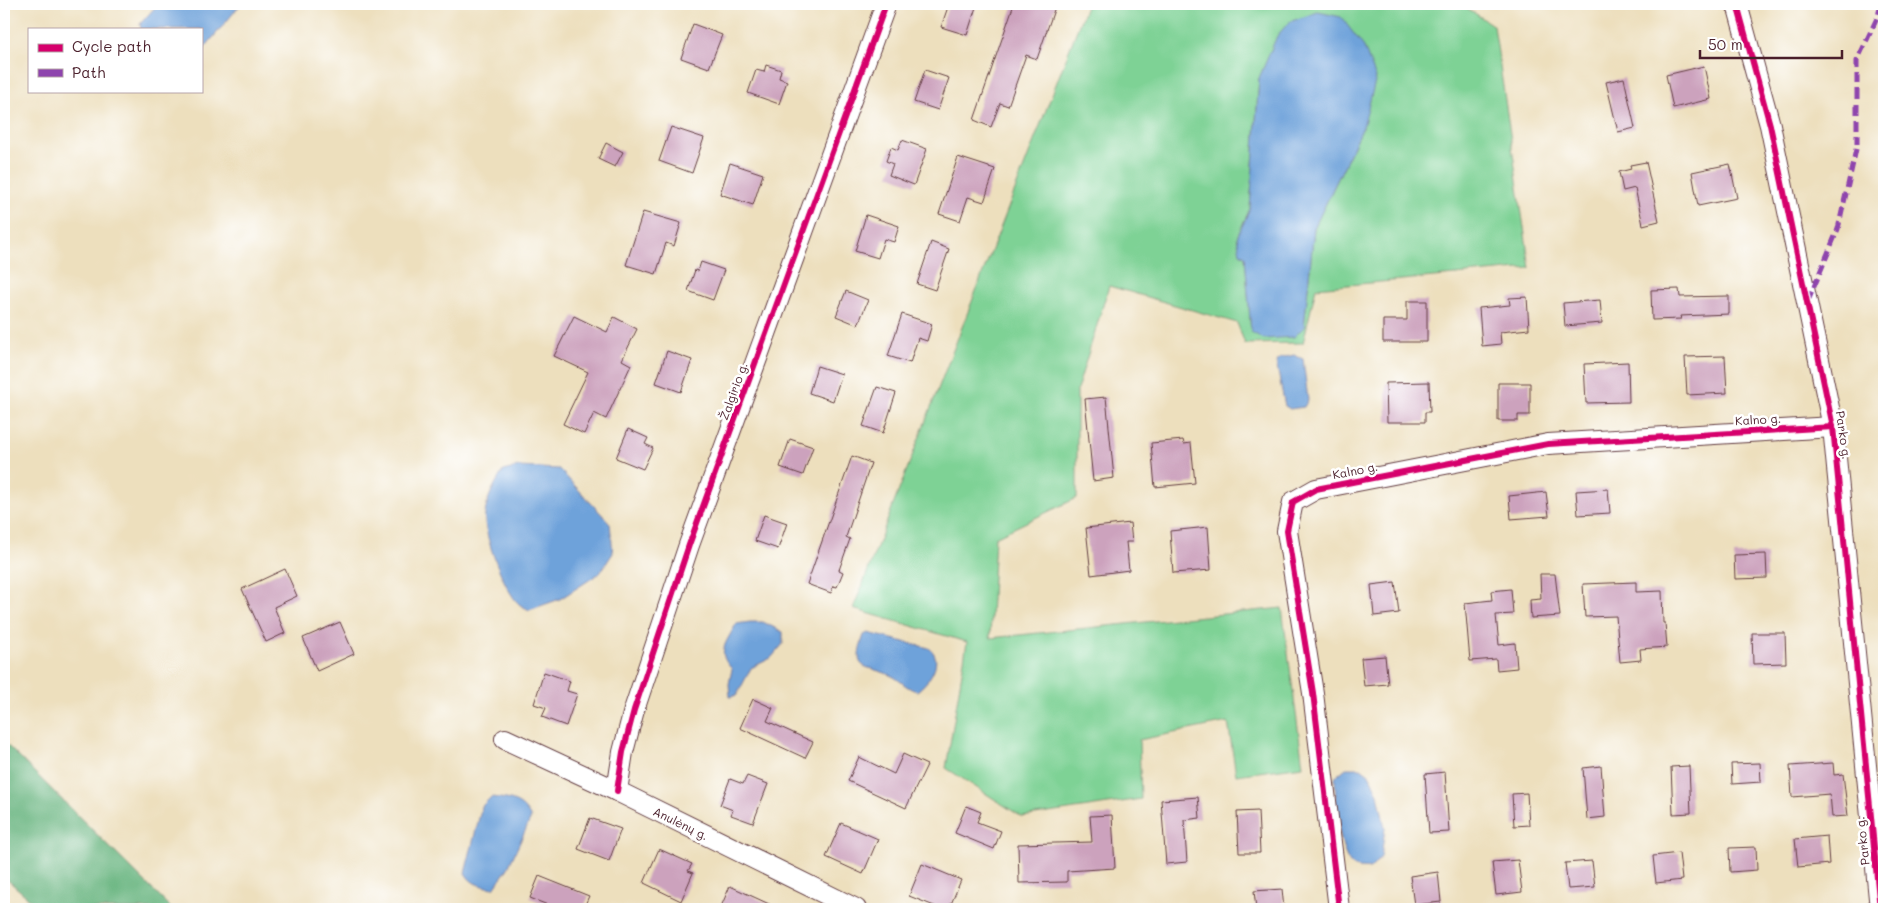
<svg xmlns="http://www.w3.org/2000/svg" width="1888" height="913" font-family="Mali,sans-serif">
  <style>
    .green { fill: #7ed295; stroke: #647860; fill-rule: evenodd }
    .forest { fill: #66b47e; stroke: #586a54 }
    .water { fill: #6ea2da; stroke: #5c6082 }
    .building { fill: #cca2bd }
    .lines { fill: none; stroke-linecap: round; stroke-linejoin: round }
    .street-casing { stroke: #623c41; stroke-width: 22 }
    .street { stroke: #fff; stroke-width: 20 }
    .quiet { stroke: #8e44ad; stroke-width: 5; stroke-dasharray: 10 5; stroke-linecap: butt }
    .cycleway-casing { stroke: #fff; stroke-width: 9 }
    .cycleway { stroke: #d6006c; stroke-width: 6 }
    .labels { text-anchor: middle; dominant-baseline: central; stroke-width: 5; stroke-linejoin: round; paint-order: stroke }
    .street-label { font-size: 12px; fill: #4a1f2b; stroke: #fff }
  </style>
  <rect width="100%" height="100%" fill="#fff"/>
  <filter id="ink" filterUnits="userSpaceOnUse"><feTurbulence type="fractalNoise" baseFrequency=".02" numOctaves="2"/><feDisplacementMap in="SourceGraphic" scale="10" xChannelSelector="R" yChannelSelector="G"/><feConvolveMatrix kernelMatrix="1 2 1 2 8 2 1 2 1" color-interpolation-filters="sRGB"/></filter>
  <filter id="wash" filterUnits="userSpaceOnUse"><feTurbulence type="fractalNoise" baseFrequency=".0096" numOctaves="4" result="noise"/><feDisplacementMap in="SourceGraphic" scale="20" xChannelSelector="R" yChannelSelector="G"/><feGaussianBlur stdDeviation="1.12" result="paint"/><feColorMatrix in="noise" values="0 0 0 0 0 0 0 0 0 0 0 0 0 0 0 0 0 1.4 0 .05"/><feComposite in="paint" operator="in"/></filter>
  <g filter="url(#wash)">
    <rect width="100%" height="100%" fill="#eddfbd"/>
    <path class="green" d="M1087 4H1461L1494 26 1530 268 1316 288 1303 343 1245 344 1237 323 1109 286 1077 390V498L995 537 990 638 1282 608 1303 766 1236 775 1228 722 1139 740 1141 799 1022 817 946 768 967 642 853 609ZM1259 78 1363 127 1314 228 1304 327 1251 332 1245 255 1237 237 1250 209Z"/>
    <polygon class="forest" points="4,742 172,909 41,909 4,877"/>
    <g class="water">
      <polygon points="158,4 241,4 201,52 201,29 141,29 140,24"/>
      <polygon points="1318,12 1341,17 1364,47 1376,78 1363,127 1314,228 1304,327 1294,337 1264,339 1251,332 1245,256 1240,253 1237,237 1250,209 1259,78 1277,36 1289,22"/>
      <polygon points="1294,355 1303,359 1308,400 1304,407 1290,409 1285,406 1276,362 1281,358"/>
      <path d="M519 467 559 469 610 523 613 553 600 573 560 599 529 610C526 608 521 606 519 604 505 592 482 532 485 514 487 498 494 485 503 471Z"/>
      <path d="M750 622H763L783 632V644L771 658 751 668 737 695 730 697 729 684 732 669C715 652 727 642 736 624Z"/>
      <path d="M868 633 929 648C945 660 929 682 917 691 908 689 902 682 894 677 867 663 850 675 864 635Z"/>
      <path d="M1346 768H1361L1369 774 1378 794 1385 828 1381 857 1370 869C1366 868 1359 869 1355 867 1338 860 1335 794 1335 777Z"/>
      <path d="M491 797C509 799 522 800 531 818L508 868 494 888C481 886 472 885 465 873L482 806Z"/>
    </g>
    <g id="blocks">
      <g class="building">
        <polygon points="949,4 977,4 967,35 941,27"/>
        <polygon points="1014,4 1056,4 1037,59 1026,55 1008,106 1000,103 991,127 974,120"/>
        <polygon points="693,24 722,35 709,68 681,58"/>
        <polygon points="766,65 781,70 779,78 787,81 779,104 748,93 756,70 764,72"/>
        <polygon points="1704,66 1711,99 1673,108 1666,75"/>
        <polygon points="925,70 949,78 938,110 914,102"/>
        <polygon points="1624,78 1635,128 1618,132 1606,82"/>
        <polygon points="671,127 704,138 692,173 659,161"/>
        <polygon points="902,140 927,149 914,185 889,175 893,164 886,161 891,147 898,150"/>
        <polygon points="606,143 623,152 615,167 598,159"/>
        <polygon points="958,157 995,169 984,202 968,197 960,221 939,214"/>
        <polygon points="1646,162 1659,221 1643,225 1635,188 1623,191 1619,172 1631,169 1630,165"/>
        <polygon points="730,163 763,174 753,205 720,194"/>
        <polygon points="1730,164 1737,198 1698,206 1692,172"/>
        <polygon points="643,212 681,223 674,246 666,243 656,274 626,265"/>
        <polygon points="866,215 899,226 894,242 884,239 878,258 855,251"/>
        <polygon points="931,242 949,249 935,290 917,284"/>
        <polygon points="701,262 724,270 713,300 688,291 695,270 698,271"/>
        <polygon points="1679,289 1680,297 1729,296 1729,314 1680,316 1681,319 1652,320 1651,290"/>
        <polygon points="846,291 868,300 858,325 836,316"/>
        <polygon points="1527,297 1529,329 1500,332 1501,344 1482,346 1479,308 1510,305 1509,298"/>
        <polygon points="1600,300 1602,323 1565,326 1563,303"/>
        <polygon points="1407,301 1427,301 1427,342 1383,342 1383,320 1407,320"/>
        <polygon points="902,314 932,324 927,341 918,338 910,363 888,356"/>
        <polygon points="574,316 607,332 614,317 637,329 622,360 631,365 606,419 594,413 584,434 563,424 588,372 554,356"/>
        <polygon points="667,351 692,360 681,392 656,383"/>
        <polygon points="1725,356 1727,393 1687,395 1685,357"/>
        <polygon points="1628,362 1629,402 1586,403 1584,364"/>
        <polygon points="817,366 842,374 833,401 809,393"/>
        <polygon points="1429,382 1430,412 1425,412 1425,422 1387,422 1386,383"/>
        <polygon points="1498,383 1530,383 1530,415 1518,415 1518,421 1498,421"/>
        <polygon points="877,387 896,393 883,433 863,426"/>
        <polygon points="1106,397 1114,478 1093,481 1085,399"/>
        <polygon points="628,429 648,438 645,444 653,448 643,469 616,458"/>
        <polygon points="790,439 813,447 803,475 780,467"/>
        <polygon points="1183,440 1184,444 1191,443 1195,483 1155,487 1151,443"/>
        <polygon points="852,456 871,463 846,537 850,539 839,570 843,572 837,587 833,586 831,593 807,584"/>
        <polygon points="1608,489 1610,513 1578,515 1576,491"/>
        <polygon points="1546,492 1549,516 1511,519 1509,496"/>
        <polygon points="764,515 787,523 778,549 755,541"/>
        <polygon points="1130,523 1132,542 1126,542 1129,570 1091,575 1086,528"/>
        <polygon points="1208,527 1211,570 1173,573 1170,531"/>
        <polygon points="1766,554 1767,578 1735,579 1734,555"/>
        <polygon points="285,569 297,596 274,607 285,633 266,642 242,589"/>
        <polygon points="1540,574 1555,574 1560,616 1531,618 1530,600 1541,599"/>
        <polygon points="1395,582 1399,613 1374,616 1371,585"/>
        <polygon points="1636,582 1636,592 1662,591 1663,623 1665,623 1667,647 1640,649 1641,660 1620,662 1616,616 1585,617 1583,584"/>
        <polygon points="1511,589 1513,614 1496,615 1499,645 1515,643 1517,668 1497,670 1496,659 1470,661 1465,603 1492,600 1491,591"/>
        <polygon points="340,622 354,654 317,671 303,638"/>
        <polygon points="1752,633 1785,633 1786,663 1753,664"/>
        <polygon points="1385,656 1388,684 1364,686 1361,658"/>
        <polygon points="544,672 570,681 567,691 577,694 566,726 542,717 546,708 534,704"/>
        <polygon points="753,699 773,708 767,721 813,742 805,758 740,728"/>
        <polygon points="903,754 927,765 906,808 848,781 859,757 894,774"/>
        <polygon points="1760,763 1761,782 1732,784 1731,764"/>
        <polygon points="1833,763 1834,775 1843,774 1848,816 1832,817 1830,794 1792,797 1790,766"/>
        <polygon points="1601,766 1605,817 1587,819 1583,768"/>
        <polygon points="1689,766 1691,813 1673,814 1671,767"/>
        <polygon points="1445,772 1449,832 1429,833 1425,774"/>
        <polygon points="747,776 768,784 753,823 731,815 733,810 720,805 730,779 743,784"/>
        <polygon points="1527,793 1529,825 1514,826 1512,794"/>
        <polygon points="1198,797 1200,818 1184,820 1187,862 1166,864 1161,800"/>
        <polygon points="966,806 981,812 977,822 1001,831 994,849 955,833"/>
        <polygon points="1258,811 1260,853 1239,853 1237,812"/>
        <polygon points="1112,815 1115,868 1067,871 1067,882 1019,883 1018,844 1092,842 1090,816"/>
        <polygon points="590,818 621,829 609,861 578,849"/>
        <polygon points="841,823 878,839 863,874 826,857"/>
        <polygon points="1827,836 1829,864 1798,867 1795,839"/>
        <polygon points="1756,847 1757,870 1730,872 1729,848"/>
        <polygon points="659,849 692,864 688,871 693,873 681,901 644,883"/>
        <polygon points="1679,853 1682,880 1656,883 1653,856"/>
        <polygon points="1518,860 1522,892 1496,895 1492,862"/>
        <polygon points="1592,861 1595,887 1568,889 1565,863"/>
        <polygon points="922,864 961,880 949,909 942,909 909,896"/>
        <polygon points="1438,872 1441,902 1414,905 1410,876"/>
        <polygon points="539,876 589,896 583,909 558,909 530,898"/>
        <polygon points="730,886 780,909 720,909"/>
        <polygon points="1282,889 1284,909 1256,909 1254,891"/>
      </g>
    </g>
  </g>
  <g filter="url(#ink)">
    <use href="#blocks" fill-opacity="0" stroke="#623c41" stroke-width="1"/>
    <g class="lines">
      <g class="street-casing">
        <g id="street">
          <polyline points="1735,4 1738,8 1770,125 1833,427 1880,909"/>
          <polyline points="505,739 617,791 856,909"/>
          <polyline points="617,791 623,752 634,710 689,545 886,4"/>
          <polyline points="1339,909 1313,693 1287,531 1293,502 1316,489 1548,444 1833,427"/>
        </g>
      </g>
      <use href="#street" class="street"/>
      <polyline class="quiet" points="1808,301 1838,229 1857,145 1857,61 1878,16 1881,4"/>
      <g class="cycleway-casing">
        <g id="cycleway">
          <polyline points="1735,4 1738,8 1770,125 1833,427 1880,909"/>
          <polyline points="617,791 623,752 634,710 689,545 886,4"/>
          <polyline points="1339,909 1313,693 1287,531 1293,502 1316,489 1548,444 1833,427"/>
        </g>
      </g>
      <use href="#cycleway" class="cycleway"/>
    </g>
  </g>
  <g class="labels">
    <g class="street-label">
      <text transform="translate(733 391) rotate(-70)">Žalgirio g.</text>
      <text transform="translate(1758 419) rotate(-3)">Kalno g.</text>
      <text transform="translate(1844 435) rotate(82)">Parko g.</text>
      <text transform="translate(1355 470) rotate(-11)">Kalno g.</text>
      <text transform="translate(681 823) rotate(26)">Anulėnų g.</text>
      <text transform="translate(1862 841) rotate(-96)">Parko g.</text>
    </g>
  </g>
  <rect width="1888" height="913" fill="none" stroke="#fff" stroke-width="20"/>
  <rect x="28" y="28" width="175" height="65" fill="#ffffff" stroke="#b7a5aa"/>
  <rect x="38" y="44" width="25" height="8" fill="#d6006c" stroke="#b7a5aa"/>
  <text x="72" y="52" font-size="15" fill="#4a1f2b">Cycle path</text>
  <rect x="38" y="69" width="25" height="8" fill="#8e44ad" stroke="#b7a5aa"/>
  <text x="72" y="78" font-size="15" fill="#4a1f2b">Path</text>
  <path d="M1700 50v8h142v-8" fill="none" stroke="#4a1f2b" stroke-width="2.5"/>
  <text x="1708" y="50" font-size="15" fill="#4a1f2b" stroke="#ffffff" stroke-width="4" paint-order="stroke">50 m</text>
</svg>
